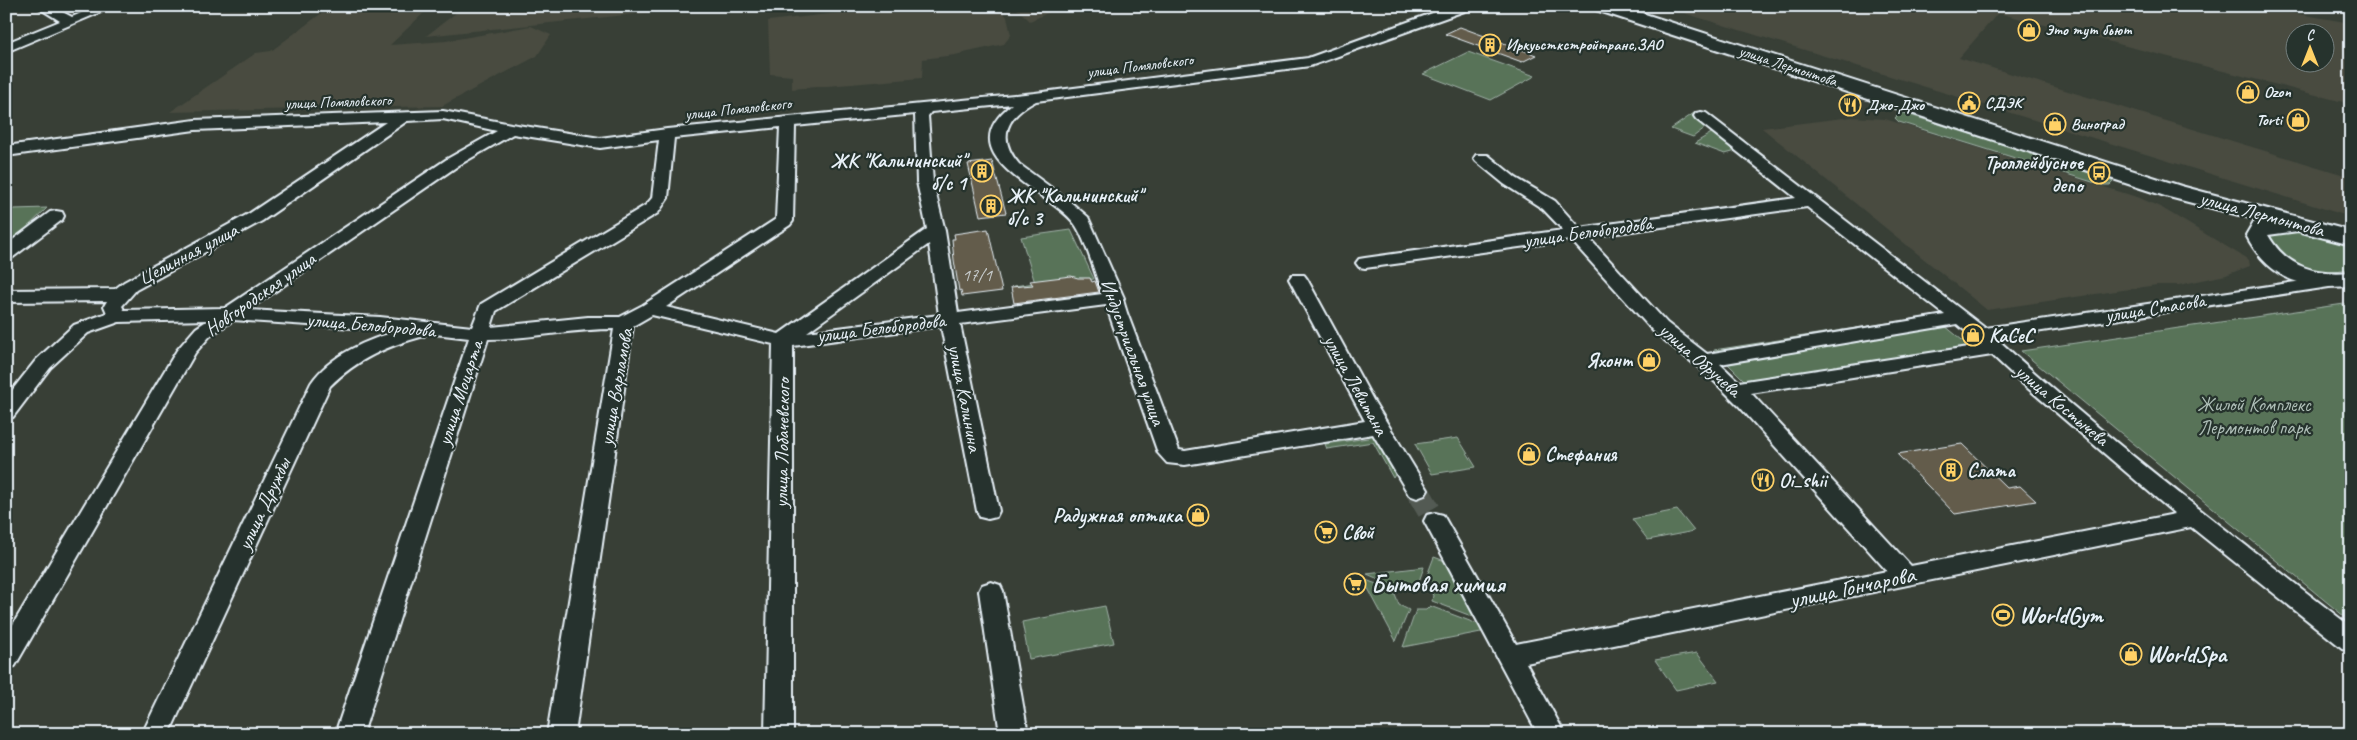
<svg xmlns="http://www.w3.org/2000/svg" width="2357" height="740" font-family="Caveat,sans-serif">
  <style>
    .built { fill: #484b40; fill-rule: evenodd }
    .green { fill: #597359; stroke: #a0b2a8 }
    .building { fill: #635c4b; stroke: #e8f1f8 }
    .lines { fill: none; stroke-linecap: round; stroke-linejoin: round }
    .minor-tunnel { stroke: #525a53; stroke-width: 24; stroke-dasharray: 24 12; stroke-linecap: butt }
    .minor-casing { stroke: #e8f1f8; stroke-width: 4 }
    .major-casing { stroke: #e8f1f8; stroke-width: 4 }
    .minor { fill: #26332d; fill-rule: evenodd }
    .major { fill: #26332d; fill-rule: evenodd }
    .labels { text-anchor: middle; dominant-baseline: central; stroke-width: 4.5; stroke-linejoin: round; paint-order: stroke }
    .far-poi-label { font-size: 16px; font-weight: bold; fill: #e8f1f8; stroke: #26332d; text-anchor: start }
    .far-street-label { font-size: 16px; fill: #e8f1f8; stroke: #26332d }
    .number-label { font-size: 18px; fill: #c7cccd }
    .poi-label { font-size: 20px; font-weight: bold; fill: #e8f1f8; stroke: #26332d; text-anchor: start }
    .street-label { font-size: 20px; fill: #e8f1f8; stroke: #26332d }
    .park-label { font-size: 20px; fill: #afbfb8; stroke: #26332d }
    .near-poi-label { font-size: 24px; font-weight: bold; fill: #e8f1f8; stroke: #26332d; text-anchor: start }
    .near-street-label { font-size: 24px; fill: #e8f1f8; stroke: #26332d }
  </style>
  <rect width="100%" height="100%" fill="#383f36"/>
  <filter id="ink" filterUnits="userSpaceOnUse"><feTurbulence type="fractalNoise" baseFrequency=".02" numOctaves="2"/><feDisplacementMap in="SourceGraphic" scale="10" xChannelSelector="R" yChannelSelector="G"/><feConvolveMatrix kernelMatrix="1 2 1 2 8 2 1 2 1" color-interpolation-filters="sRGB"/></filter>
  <g filter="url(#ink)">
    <g class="built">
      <polygon points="331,6 431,6 390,45 446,41 531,26 551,35 537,56 442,106 170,112 256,53 271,51"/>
      <polygon points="465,6 712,6 426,36"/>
      <polygon points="898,6 999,6 1007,17 1011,35 1004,44 955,55 923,59 922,78 792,89 792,76 770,74 768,21"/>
      <polygon points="1014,6 1063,6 1030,21"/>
      <path d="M1661 6H2252L2351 23V104L1998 13 1959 58 2351 177V217ZM2324 32V62H2294V32Z"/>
      <polygon points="1851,117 1885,119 2140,198 2162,208 2249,260 2250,266 2226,275 2179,285 2157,285 1987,310 1762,128"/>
    </g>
    <g class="green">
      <polygon points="1468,52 1535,76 1491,100 1423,74"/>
      <polygon points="1901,112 2104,177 2113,182 2110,185 2102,185 1899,122 1895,118"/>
      <polygon points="1694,113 1710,124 1693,137 1671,129"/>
      <polygon points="1718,129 1744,149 1725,154 1695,143"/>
      <polygon points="47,208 6,248 6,213 14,209"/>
      <polygon points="1071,230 1094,279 1015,289 1014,286 1035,283 1021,237"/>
      <polygon points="2299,232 2351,246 2351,269 2324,272 2309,271 2273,249 2269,233"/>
      <polygon points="2351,303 2351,622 2021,351"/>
      <polygon points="1933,316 1979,354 1757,393 1714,350"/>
      <polygon points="1371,435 1378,436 1397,471 1393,478 1373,442 1327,449 1325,444 1368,438"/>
      <polygon points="1458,438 1476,467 1432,474 1415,444"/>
      <polygon points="1677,510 1694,531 1648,540 1632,519"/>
      <polygon points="1434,557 1445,561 1462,595 1479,619 1432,601 1433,595 1423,586"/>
      <polygon points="1424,567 1417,587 1399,588 1367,574"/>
      <polygon points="1363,579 1393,590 1399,605 1409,610 1396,641"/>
      <polygon points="1105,606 1114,643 1029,659 1022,622"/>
      <polygon points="1430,606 1483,626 1486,631 1403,647 1416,610 1426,610"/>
      <polygon points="1697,653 1718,681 1676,690 1655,660"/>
    </g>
    <g class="building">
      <polygon points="1460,27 1536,55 1522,62 1445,34"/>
      <polygon points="992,161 1006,213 980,216 968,164"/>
      <polygon points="988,229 1002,291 962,296 961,290 959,291 954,260 952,239 955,239 954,234"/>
      <polygon points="1071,276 1078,278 1090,278 1092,282 1095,281 1099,292 1014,303 1011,287 1033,285 1030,281"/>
      <polygon points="1962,444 2007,488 2020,486 2036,501 1955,514 1897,454"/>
    </g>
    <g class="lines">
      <polyline class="minor-tunnel" points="1417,490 1435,521"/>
      <g class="minor-casing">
        <g id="minor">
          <polygon points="36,6 51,6 72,17 97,6 115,6 6,52 6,43 60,21"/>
          <path d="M1452 6H1471L1470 9 1310 66 1036 101C1007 116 996 137 1019 164L1068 200 1088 217 1124 298 1123 300 1127 313 1179 450 1185 451 1365 421 1289 279 1292 275H1304L1307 279 1373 400 1428 490 1425 495 1417 498 1409 495 1373 434 1185 465 1167 463 1158 453 1106 305 960 324 999 511 996 517 988 519 980 517 977 511 941 326 793 346V734H765L773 344 652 315 633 326 575 734H547L614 329C571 329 530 339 488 339L363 734H335L469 338 426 333 424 336C387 346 357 359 330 386L169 734H142L311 383C330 355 368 339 399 331L233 320 210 336 195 353 15 666 6 669V636L177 350 196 328 208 320 119 322 88 333 50 368 13 417 6 419V398L36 360 74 325 107 313 104 306 107 301 6 302V290L115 289 124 282 250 213 386 122 195 130 6 156V146L195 120 443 111 511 124 600 138 667 129 1035 93 1308 58ZM1012 104C945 157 1049 190 1074 223 1084 235 1097 278 1102 294L958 313 945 231 933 182 928 116 931 112ZM915 114 917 182 927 229 779 334 666 307 790 225 793 221 795 126ZM443 119 497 131 447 159 225 308 124 310 122 306 136 290 262 221 407 121ZM780 127 776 219 643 305 620 317H588L491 327 496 311 658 213 668 198 674 138ZM513 134 600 148 659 140 652 198 646 205 481 304 472 327 380 317 248 310 459 165ZM929 244 939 315 807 332Z"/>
          <path d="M1701 112 1706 113 1985 328 2329 277 2335 278 2338 282 2335 286 2329 287 1996 338C2108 441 2230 533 2351 627V651L2342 648 2191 527 1526 663 1565 734H1538L1424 521 1427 515 1435 513 1443 515 1516 644 1887 571 1739 406 1708 375 1653 331 1571 240 1365 268 1359 267 1356 263 1359 259 1365 258 1563 230 1543 209 1504 184 1476 161 1474 158 1476 155H1488L1516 178 1555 201 1579 228 1796 198 1696 119 1694 116 1696 113ZM1807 207 1945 315 1707 354 1667 323 1588 237ZM1957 324 1982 345 1739 382 1720 364ZM1992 355 2023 384 2175 514 1911 566 1751 393Z"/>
          <polygon points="56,211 62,212 64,216 62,220 12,258 6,259 6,245 50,212"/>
          <polygon points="991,582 1000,585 1003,591 1028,734 1000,734 979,591 982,585"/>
        </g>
      </g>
      <g class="major-casing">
        <path id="major" d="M1594 6H1620L2181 186 2351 231V245L2298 231 2268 235C2287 268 2315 275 2351 272V286C2302 290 2269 279 2246 235L2253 223 2262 221 2165 196 1596 10Z"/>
      </g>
      <use href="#minor" class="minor"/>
      <use href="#major" class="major"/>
    </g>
  </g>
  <defs>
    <g id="shop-ring" transform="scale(1.125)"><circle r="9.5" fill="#26332d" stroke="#ffd166" stroke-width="1.5"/><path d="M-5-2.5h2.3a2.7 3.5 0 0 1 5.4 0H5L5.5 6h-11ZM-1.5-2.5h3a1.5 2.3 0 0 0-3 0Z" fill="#ffd166"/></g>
    <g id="building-ring" transform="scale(1.125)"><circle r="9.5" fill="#26332d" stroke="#ffd166" stroke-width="1.5"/><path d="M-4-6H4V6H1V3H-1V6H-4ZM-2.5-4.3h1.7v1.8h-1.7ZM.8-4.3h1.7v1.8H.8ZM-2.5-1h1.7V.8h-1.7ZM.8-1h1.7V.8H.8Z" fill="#ffd166"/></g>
    <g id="civic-ring" transform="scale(1.125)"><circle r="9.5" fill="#26332d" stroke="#ffd166" stroke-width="1.5"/><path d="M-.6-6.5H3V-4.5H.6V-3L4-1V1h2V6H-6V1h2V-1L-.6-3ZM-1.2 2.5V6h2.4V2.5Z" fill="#ffd166"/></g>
    <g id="restaurant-ring" transform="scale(1.125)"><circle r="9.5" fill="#26332d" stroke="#ffd166" stroke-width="1.5"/><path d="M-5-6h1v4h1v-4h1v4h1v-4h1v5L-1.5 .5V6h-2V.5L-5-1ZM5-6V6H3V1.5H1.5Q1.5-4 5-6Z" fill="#ffd166"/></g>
    <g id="bus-ring" transform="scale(1.125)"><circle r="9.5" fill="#26332d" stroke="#ffd166" stroke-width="1.5"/><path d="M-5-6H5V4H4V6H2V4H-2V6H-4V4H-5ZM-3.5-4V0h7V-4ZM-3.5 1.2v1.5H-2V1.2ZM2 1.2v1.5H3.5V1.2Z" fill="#ffd166"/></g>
    <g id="supermarket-ring" transform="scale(1.125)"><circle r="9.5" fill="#26332d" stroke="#ffd166" stroke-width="1.5"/><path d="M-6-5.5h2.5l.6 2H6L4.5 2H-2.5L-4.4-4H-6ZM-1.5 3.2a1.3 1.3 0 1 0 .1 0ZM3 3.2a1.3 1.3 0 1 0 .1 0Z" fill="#ffd166"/></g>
    <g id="stadium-ring" transform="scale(1.125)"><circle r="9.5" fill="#26332d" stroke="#ffd166" stroke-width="1.5"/><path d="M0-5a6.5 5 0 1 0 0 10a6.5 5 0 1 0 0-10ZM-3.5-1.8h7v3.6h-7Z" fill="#ffd166"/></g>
  </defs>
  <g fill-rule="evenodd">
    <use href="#shop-ring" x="2029" y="30"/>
    <use href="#building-ring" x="1490" y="45"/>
    <use href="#shop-ring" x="2248" y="92"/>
    <use href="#civic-ring" x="1969" y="103"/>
    <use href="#restaurant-ring" x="1850" y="105"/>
    <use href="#shop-ring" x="2298" y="120"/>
    <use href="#shop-ring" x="2055" y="124"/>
    <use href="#building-ring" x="982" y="171"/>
    <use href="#bus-ring" x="2099" y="173"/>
    <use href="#building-ring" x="991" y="206"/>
    <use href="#shop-ring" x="1973" y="335"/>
    <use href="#shop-ring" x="1649" y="360"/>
    <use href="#shop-ring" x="1529" y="454"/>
    <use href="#building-ring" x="1951" y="470"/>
    <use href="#restaurant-ring" x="1763" y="480"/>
    <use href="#shop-ring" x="1198" y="515"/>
    <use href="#supermarket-ring" x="1326" y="532"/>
    <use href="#supermarket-ring" x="1355" y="584"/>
    <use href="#stadium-ring" x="2003" y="615"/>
    <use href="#shop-ring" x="2131" y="654"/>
  </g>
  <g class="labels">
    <g class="far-poi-label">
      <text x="2045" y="30">Это тут бьют</text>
      <text x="1506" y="45">Иркуьсткстройтранс,ЗАО</text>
      <text x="2264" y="92">Ozon</text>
      <text x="1985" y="103">СДЭК</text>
      <text x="1866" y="105">Джо-Джо</text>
      <text x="2282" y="120" text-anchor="end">Torti</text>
      <text x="2071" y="124">Виноград</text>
    </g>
    <g class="far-street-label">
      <text transform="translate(1140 66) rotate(-7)">улица Помяловского</text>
      <text transform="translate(1788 66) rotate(18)">улица Лермонтова</text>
      <text transform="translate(338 102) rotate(-2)">улица Помяловского</text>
      <text transform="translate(738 109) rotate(-6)">улица Помяловского</text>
    </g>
    <g class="number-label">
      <text x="977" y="275">17/1</text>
    </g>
    <g class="poi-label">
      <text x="966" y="160" text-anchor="end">ЖК "Калининский"<tspan x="966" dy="23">б/с 1</tspan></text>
      <text x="2083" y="162" text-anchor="end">Троллейбусное<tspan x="2083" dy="23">депо</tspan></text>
      <text x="1007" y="195">ЖК "Калининский"<tspan x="1007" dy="23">б/с 3</tspan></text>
      <text x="1989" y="335">KaCeC</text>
      <text x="1633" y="360" text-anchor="end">Яхонт</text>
      <text x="1545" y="454">Стефания</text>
      <text x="1967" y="470">Слата</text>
      <text x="1779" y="480">Oi_shii</text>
      <text x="1182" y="515" text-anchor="end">Радужная оптика</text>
      <text x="1342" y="532">Свой</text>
    </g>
    <g class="street-label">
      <text transform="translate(2262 214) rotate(15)">улица Лермонтова</text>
      <text transform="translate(1588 232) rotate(-8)">улица Белобородова</text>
      <text transform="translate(188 254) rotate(-28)">Целинная улица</text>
      <text transform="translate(260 294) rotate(-35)">Новгородская улица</text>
      <text transform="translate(2155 308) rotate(-9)">улица Стасова</text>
      <text transform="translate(371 325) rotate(5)">улица Белобородова</text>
      <text transform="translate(881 328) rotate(-7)">улица Белобородова</text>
      <text transform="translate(1133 352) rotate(70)">Индустриальная улица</text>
      <text transform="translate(1700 360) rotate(41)">улица Обручева</text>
      <text transform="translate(1356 385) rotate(61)">улица Левитана</text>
      <text transform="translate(616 387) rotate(-80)">улица Варламова</text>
      <text transform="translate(460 393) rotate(-72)">улица Моцарта</text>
      <text transform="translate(965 398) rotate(79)">улица Калинина</text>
      <text transform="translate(2062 405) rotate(40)">улица Костычева</text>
      <text transform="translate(782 443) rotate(-89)">улица Лобачевского</text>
      <text transform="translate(264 504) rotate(-65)">улица Дружбы</text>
    </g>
    <g class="park-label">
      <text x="2254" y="404">Жилой Комплекс<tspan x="2254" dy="23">Лермонтов парк</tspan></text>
    </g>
    <g class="near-poi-label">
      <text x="1371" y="584">Бытовая химия</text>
      <text x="2019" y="615">WorldGym</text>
      <text x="2147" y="654">WorldSpa</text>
    </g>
    <g class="near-street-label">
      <text transform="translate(1852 587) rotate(-12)">улица Гончарова</text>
    </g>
  </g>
  <rect width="2357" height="740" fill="none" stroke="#26332d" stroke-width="25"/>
  <rect x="12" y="12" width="2332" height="715" fill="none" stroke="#e8f1f8" stroke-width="2" filter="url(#ink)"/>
  <g transform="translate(2310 48)"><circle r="24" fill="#26332d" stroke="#747f7e"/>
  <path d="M0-4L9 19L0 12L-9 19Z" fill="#ffd166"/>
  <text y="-8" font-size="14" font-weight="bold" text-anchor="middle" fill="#e8f1f8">С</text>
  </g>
</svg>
